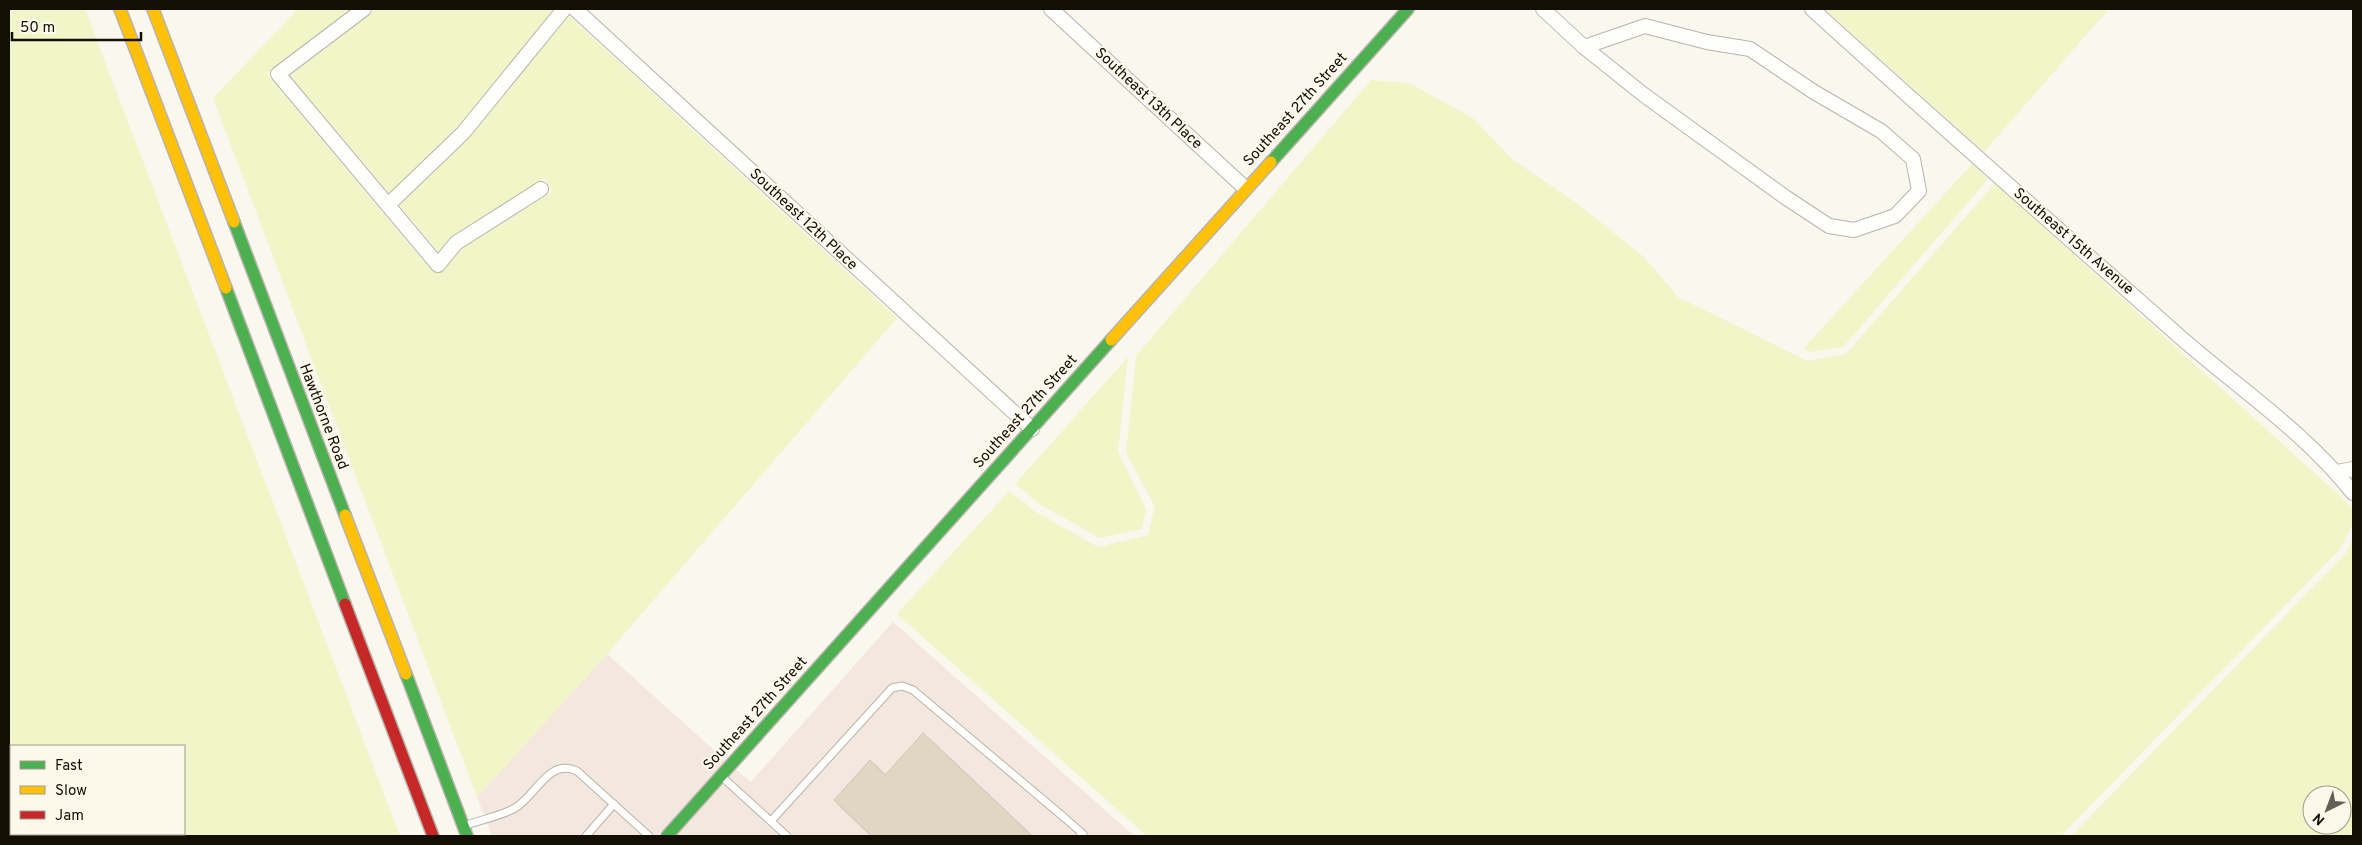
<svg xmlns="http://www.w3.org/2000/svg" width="2362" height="845" font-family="Overpass,sans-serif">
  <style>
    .commercial { fill: #f3e7de }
    .green { fill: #f0f6c8; fill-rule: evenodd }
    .building { fill: #e0d7c2; stroke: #cbc7be; filter: url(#shadow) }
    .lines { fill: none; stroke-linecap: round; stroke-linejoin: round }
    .lane-casing { stroke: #b8b4ab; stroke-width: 9 }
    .street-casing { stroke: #b8b4ab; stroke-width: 16 }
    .fast-casing { stroke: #b8b4ab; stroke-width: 14 }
    .slow-casing { stroke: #b8b4ab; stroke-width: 14 }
    .jam-casing { stroke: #b8b4ab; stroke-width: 14 }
    .lane { stroke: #fefefd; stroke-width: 7 }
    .street { stroke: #fefefd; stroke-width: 14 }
    .fast { stroke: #4caf50; stroke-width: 11 }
    .slow { stroke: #ffc107; stroke-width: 11 }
    .jam { stroke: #c62828; stroke-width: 11 }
    .labels { text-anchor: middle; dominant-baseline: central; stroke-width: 4; stroke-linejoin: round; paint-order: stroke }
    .street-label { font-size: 15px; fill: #140f05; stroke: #fef8eb }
  </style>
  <defs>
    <filter id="shadow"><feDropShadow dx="4.5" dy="4.5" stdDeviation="0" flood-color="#0004"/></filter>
  </defs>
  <rect width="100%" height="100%" fill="#faf7ef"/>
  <g class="commercial">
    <polygon points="893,622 1134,836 677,836 736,770 751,782"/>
    <polygon points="607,654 725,760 657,836 492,836 477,797"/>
  </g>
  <g class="green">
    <path d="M9 9H85L400 836H9ZM184 746V834H11V746Z"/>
    <polygon points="298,9 352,9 267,74 431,270 443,269 461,249 552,192 545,178 453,237 439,252 399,205 469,138 568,15 897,318 607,654 477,797 213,98"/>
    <polygon points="376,9 554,9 457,128 390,194 290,76"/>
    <polygon points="1825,9 2109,9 1984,152"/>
    <polygon points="1371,80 1409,83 1473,118 1512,159 1578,204 1645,258 1678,297 1808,361 1846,354 1995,183 2353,508 2353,524 2340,549 2061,836 1147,836 897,614 1009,491 1036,512 1098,547 1148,535 1155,507 1126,452 1136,356"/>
    <polygon points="1972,164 1988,179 1843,347 1810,352 1803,349"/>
    <polygon points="1128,357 1118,452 1146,509 1142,529 1100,538 1041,505 1015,484"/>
    <path d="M2353 539V836H2071L2345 554ZM2312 795H2342V825H2312Z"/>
  </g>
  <polygon class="building" points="923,733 1008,813 1032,836 872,836 834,800 870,760 885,775"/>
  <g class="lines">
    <g class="lane-casing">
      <g id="lane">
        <polyline points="721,776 787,836"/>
        <polyline points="771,821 892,688 902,686 913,690 1066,819 1083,834 1080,836"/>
        <path d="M467 825C483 819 501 816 515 808 537 795 548 758 577 771L649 836"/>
        <polyline points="586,836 614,804"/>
      </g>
    </g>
    <g class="street-casing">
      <g id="street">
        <polyline points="364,9 278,74 438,265 456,243 541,189"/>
        <polyline points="575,9 1032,429"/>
        <polyline points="1051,9 1245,188"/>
        <polyline points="1543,9 1584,47"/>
        <path d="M1812 9C1933 119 2056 227 2179 336 2237 387 2305 432 2353 493"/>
        <polygon points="1645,26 1707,42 1750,49 1814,92 1881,131 1913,159 1919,191 1895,216 1854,230 1829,226 1785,197 1644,95 1584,47"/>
        <polyline points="388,205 463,133 564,9"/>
        <polyline points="2337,472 2353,469"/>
      </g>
    </g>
    <g class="fast-casing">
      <g id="fast">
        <polyline points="1271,162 1408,9"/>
        <polyline points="234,222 345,515"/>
        <polyline points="226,288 345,604"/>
        <polyline points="406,674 467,836"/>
        <polyline points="667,836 1111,340"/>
      </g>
    </g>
    <g class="slow-casing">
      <g id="slow">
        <polyline points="120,9 226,288"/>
        <polyline points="153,9 234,222"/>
        <polyline points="1111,340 1271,162"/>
        <polyline points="345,515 406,674"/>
      </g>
    </g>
    <g class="jam-casing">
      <polyline id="jam" points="345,604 433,836"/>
    </g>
    <use href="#lane" class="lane"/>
    <use href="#street" class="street"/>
    <use href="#fast" class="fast"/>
    <use href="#slow" class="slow"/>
    <use href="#jam" class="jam"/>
  </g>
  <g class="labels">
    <g class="street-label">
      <text transform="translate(1148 99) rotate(43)">Southeast 13th Place</text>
      <text transform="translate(1296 110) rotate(-48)">Southeast 27th Street</text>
      <text transform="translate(803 220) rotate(43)">Southeast 12th Place</text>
      <text transform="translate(2073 242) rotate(41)">Southeast 15th Avenue</text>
      <text transform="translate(1026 412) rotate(-48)">Southeast 27th Street</text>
      <text transform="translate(323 417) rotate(69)">Hawthorne Road</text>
      <text transform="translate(756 714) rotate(-48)">Southeast 27th Street</text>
    </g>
  </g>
  <rect width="2362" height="845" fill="none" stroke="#140f05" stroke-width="20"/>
  <rect x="10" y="745" width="175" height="90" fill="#fef8eb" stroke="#a09b8f"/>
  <rect x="20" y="761" width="25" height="8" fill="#4caf50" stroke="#a09b8f"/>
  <text x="55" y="770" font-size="15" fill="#140f05">Fast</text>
  <rect x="20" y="786" width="25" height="8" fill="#ffc107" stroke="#a09b8f"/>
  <text x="55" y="795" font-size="15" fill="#140f05">Slow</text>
  <rect x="20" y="811" width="25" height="8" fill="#c62828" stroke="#a09b8f"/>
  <text x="55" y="820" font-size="15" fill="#140f05">Jam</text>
  <g transform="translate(2327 810) rotate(222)"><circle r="24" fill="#fef8eb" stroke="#a09b8f"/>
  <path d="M0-4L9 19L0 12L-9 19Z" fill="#646057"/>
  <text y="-8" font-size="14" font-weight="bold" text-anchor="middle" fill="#140f05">N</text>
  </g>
  <path d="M12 32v8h129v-8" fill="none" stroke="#140f05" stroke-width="2.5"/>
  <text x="20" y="32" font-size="15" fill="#140f05" stroke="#fef8eb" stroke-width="4" paint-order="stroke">50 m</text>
</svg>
